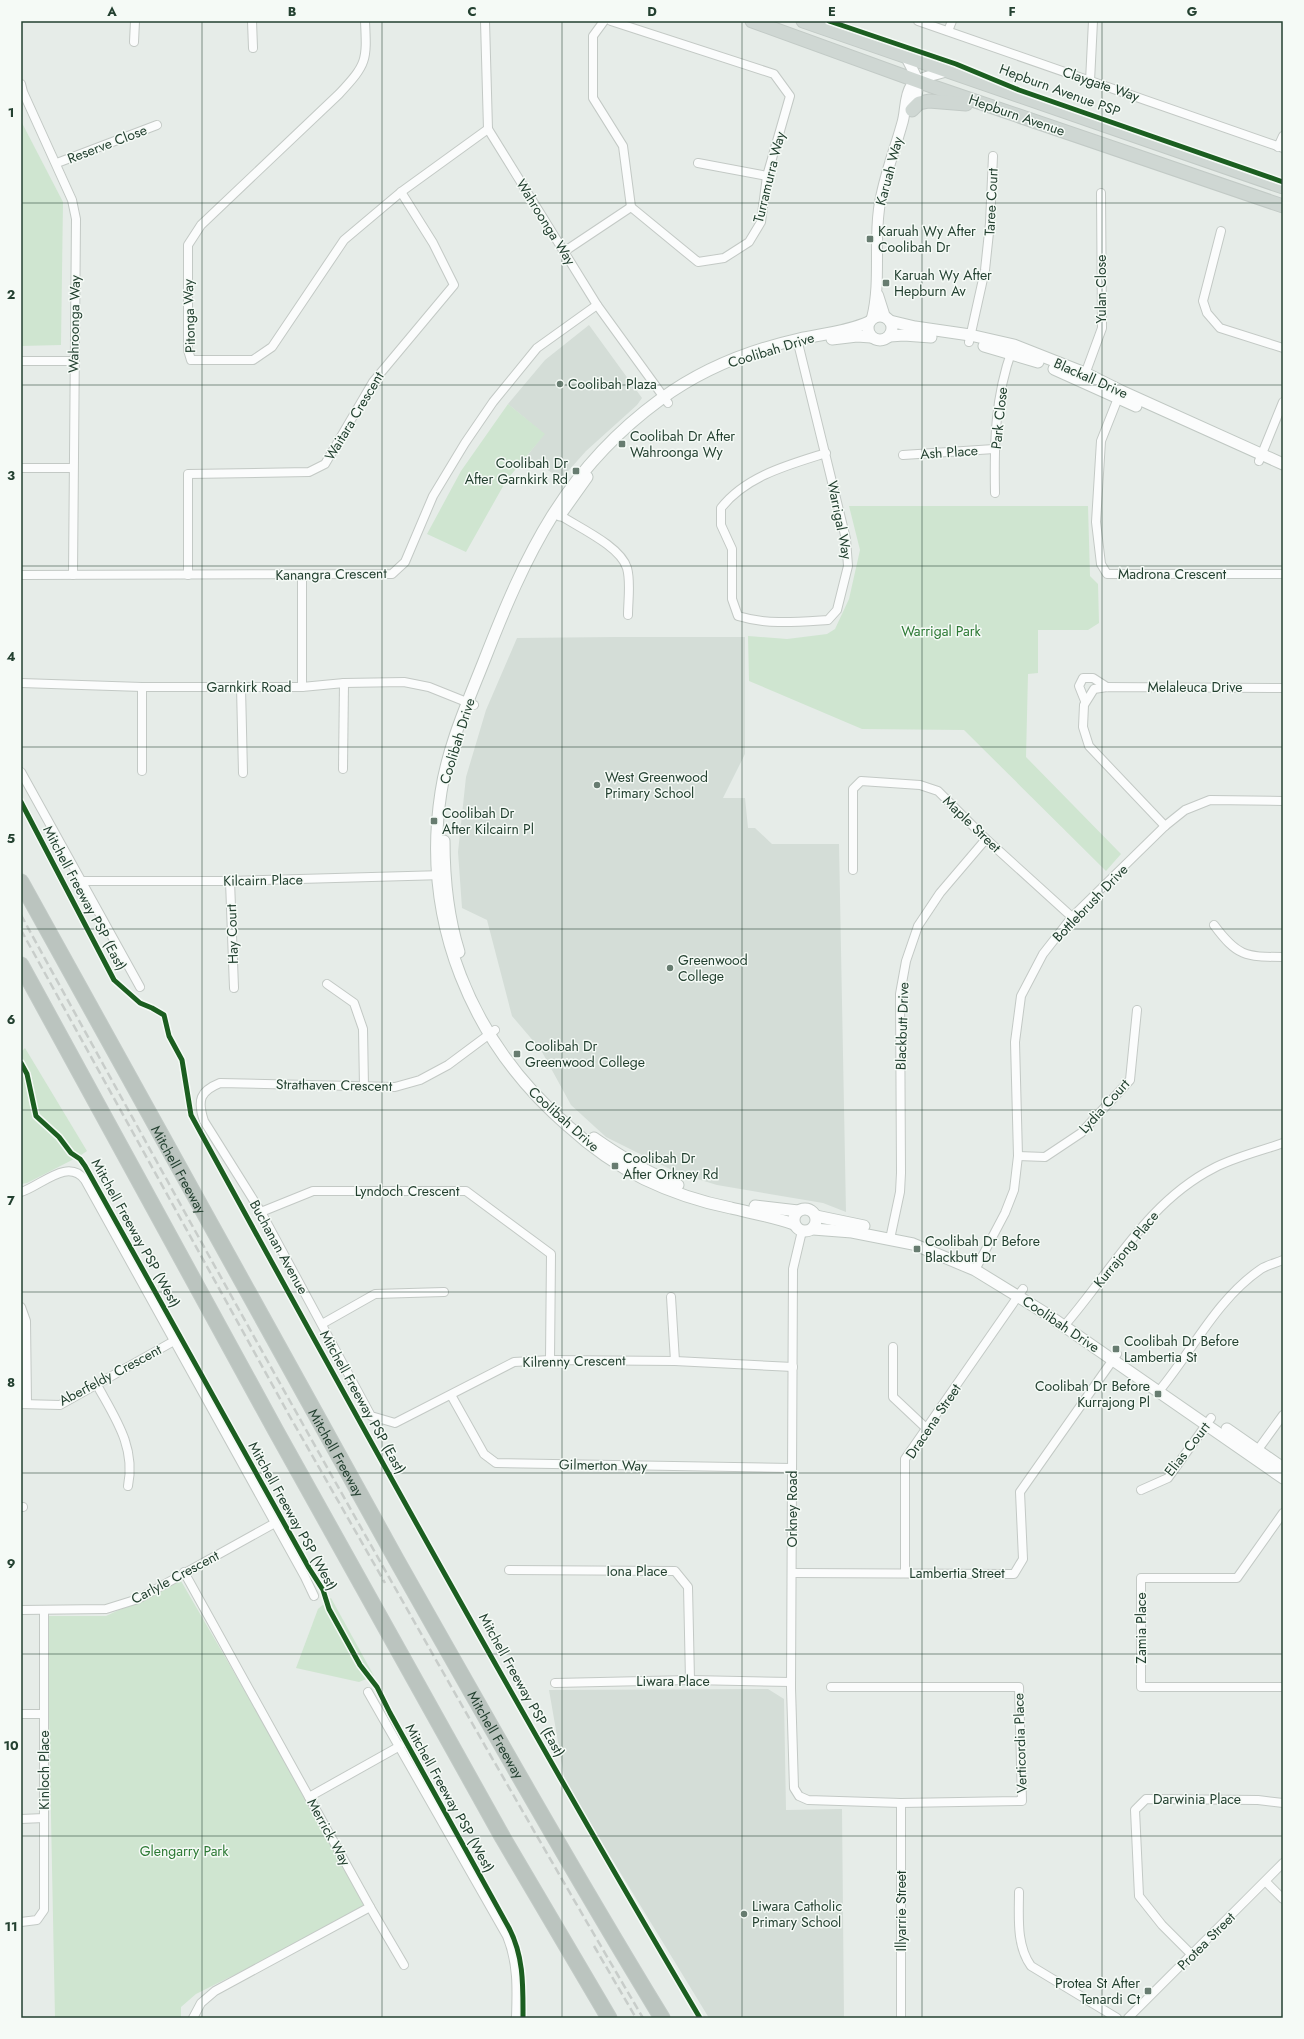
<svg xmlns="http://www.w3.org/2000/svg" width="1304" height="2039" font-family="Jost,sans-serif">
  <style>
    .built { fill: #d4ddd7 }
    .green { fill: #cfe5d0 }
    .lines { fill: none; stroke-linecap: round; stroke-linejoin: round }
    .minor-casing { stroke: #c3c9c5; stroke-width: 10 }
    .tertiary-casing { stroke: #c3c9c5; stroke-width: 12 }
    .secondary-casing { stroke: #c0c8c3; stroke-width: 13 }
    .primary-casing { stroke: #c2cac6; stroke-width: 15 }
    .motorway-casing { stroke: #c2cac6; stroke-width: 17 }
    .minor { stroke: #fbfcfc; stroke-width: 8 }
    .tertiary { stroke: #fbfcfc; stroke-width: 10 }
    .secondary { stroke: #fbfcfc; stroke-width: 11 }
    .primary { stroke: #cfd7d3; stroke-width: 13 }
    .motorway { stroke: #bbc4bf; stroke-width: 15 }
    .rail { stroke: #c8cdca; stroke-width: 2.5; stroke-dasharray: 8 4; stroke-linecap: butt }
    .cycleway-casing { stroke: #f5faf6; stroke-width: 8 }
    .cycleway { stroke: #1b5e20; stroke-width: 5 }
    .grid { fill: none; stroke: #234030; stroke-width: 1; stroke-opacity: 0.55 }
    .poi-dot { fill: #677c70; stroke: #f5faf6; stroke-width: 1.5 }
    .labels { text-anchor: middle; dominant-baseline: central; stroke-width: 3; stroke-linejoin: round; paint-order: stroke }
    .street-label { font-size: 14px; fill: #234030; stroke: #f5faf6 }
    .poi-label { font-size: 14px; fill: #234030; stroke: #f5faf6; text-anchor: start }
    .park-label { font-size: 14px; fill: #2c7934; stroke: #f5faf6 }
    .neatline { fill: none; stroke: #234030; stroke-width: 1.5 }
    .grid-label { font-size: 13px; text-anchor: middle; font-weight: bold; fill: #234030 }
  </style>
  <rect width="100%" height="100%" fill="#e6ece8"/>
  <g class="built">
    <polygon points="589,325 642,398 637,405 586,451 561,479 527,456 544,434 508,404 545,360"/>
    <polygon points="615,637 745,637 745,754 723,798 745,798 748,828 755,828 772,844 839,844 846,1212 823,1203 717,1185 678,1173 606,1137 571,1105 541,1050 512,1016 487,920 462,908 458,852 466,777 486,710 517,638"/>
    <polygon points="768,1689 784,1699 786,1810 842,1809 844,2018 709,2018 565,1782 549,1690"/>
  </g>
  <g class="green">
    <polygon points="21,121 63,202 61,345 21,346"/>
    <polygon points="508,404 545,434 506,481 466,552 427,534 461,471"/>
    <polygon points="849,506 1088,506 1090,576 1098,584 1099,623 1088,630 1038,630 1038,673 1028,674 1026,757 1121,854 1106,871 964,730 862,729 749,681 748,636 787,639 827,634 835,629 849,599 860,550"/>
    <polygon points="25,1048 87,1151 78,1157 27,1183 21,1184 21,1052"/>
    <polygon points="181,1581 370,1907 196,1994 181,2007 181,2018 55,2018 47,1616 106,1616"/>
    <polygon points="331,1598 374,1676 359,1682 296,1668 318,1609"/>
  </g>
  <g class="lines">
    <g class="minor-casing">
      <g id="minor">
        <polyline points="252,21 253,48"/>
        <path d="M365 21C367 61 367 64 339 94L201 225 188 245V350L191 360H253L272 347 344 240 401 192 488 129"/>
        <polyline points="485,21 488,129 597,305 668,403"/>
        <polyline points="604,21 593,36 593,98 623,146 631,207 698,262 724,258 749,242 761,222 767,176 790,96 774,74 611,21"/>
        <polyline points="918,21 1283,148"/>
        <polyline points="948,31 952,21"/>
        <polyline points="134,42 135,21"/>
        <polyline points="1090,81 1093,21"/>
        <polyline points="21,84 23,92 72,200 76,219 73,575"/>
        <polyline points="1278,147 1283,136"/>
        <polyline points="57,163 157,125"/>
        <polyline points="698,163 767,176"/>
        <polyline points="1221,231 1203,301 1207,313 1220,328 1283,348"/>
        <polyline points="565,251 631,207"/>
        <path d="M797 339 846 539 848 566 837 610 828 620C797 622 767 625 738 616L732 599V549L721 525V508C746 476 788 465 826 453"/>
        <polyline points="969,342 985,270 990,223 993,156"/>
        <polyline points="21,361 73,361"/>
        <polyline points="1084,377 1102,328 1101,193"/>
        <polyline points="1120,393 1101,441 1096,522 1101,564 1107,574 1283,574"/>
        <polyline points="903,455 994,449"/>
        <polyline points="1259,461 1283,402"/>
        <polyline points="21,468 73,468"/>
        <path d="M995 493C994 443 995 397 1012 350"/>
        <path d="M555 512C575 526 620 545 627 568 631 582 628 600 628 615"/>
        <polyline points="21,575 392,574 405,562 433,496 465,443 493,402 537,348 597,305"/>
        <polyline points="188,575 188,474 309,472 325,464 373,382 454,285 433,243 401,192"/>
        <polyline points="302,575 302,687"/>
        <polyline points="21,683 142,687 302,687 344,683 404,682 429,687 474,705"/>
        <polyline points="241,687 243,773"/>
        <polyline points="1085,701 1079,686 1083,678 1093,678 1107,687"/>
        <polyline points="343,769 344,683"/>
        <polyline points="142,771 142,687"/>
        <polyline points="21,772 140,987"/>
        <polyline points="1165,826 1089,746 1083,727 1084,705 1094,689 1107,687 1283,688"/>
        <polyline points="853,870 853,789 861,781 920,785 938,791 986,839 1072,917"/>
        <polyline points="81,881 230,881 444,875"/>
        <polyline points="230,881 234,988"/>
        <path d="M1214 925C1237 956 1245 957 1283 957"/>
        <polyline points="327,984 354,1003 363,1029 364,1087"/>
        <path d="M495 1030 448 1065 420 1080 395 1087 220 1083C200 1091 197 1100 204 1121L261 1212 371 1416 395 1423 514 1362 550 1360 675 1361 793 1367"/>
        <polyline points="1018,1156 1045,1157 1081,1133 1130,1080 1137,1010"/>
        <path d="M21 1192C41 1186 68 1157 85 1180L305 1577 314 1596"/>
        <polyline points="261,1212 313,1191 466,1191 551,1254 550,1360"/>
        <polyline points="802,1231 793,1269 791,1688 794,1788 799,1796 808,1800 901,1803 1022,1801 1019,1687 831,1687"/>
        <polyline points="890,1239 900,1192 901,1173 900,994 906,961 918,926 940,893 986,839"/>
        <polyline points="975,1270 1005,1213 1014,1190 1018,1156 1015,1042 1021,996 1043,954 1072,917 1165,826 1185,810 1210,800 1283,801"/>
        <polyline points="671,1297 675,1361"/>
        <polyline points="21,1307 26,1321 27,1404"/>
        <polyline points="322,1324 375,1294 444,1292"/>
        <path d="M1064 1326C1112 1271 1147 1202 1214 1168 1235 1157 1261 1151 1283 1143"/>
        <polyline points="893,1347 893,1397 927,1429"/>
        <path d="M97 1385C115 1418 136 1447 128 1486"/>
        <path d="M1159 1391C1193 1350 1216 1300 1261 1269 1267 1265 1276 1263 1283 1260"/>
        <polyline points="451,1395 484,1454 496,1463 792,1468"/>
        <polyline points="21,1404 60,1405 174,1341"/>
        <polyline points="1254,1455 1283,1415"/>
        <polyline points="1141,1490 1168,1478 1211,1418"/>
        <polyline points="21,1507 23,1507"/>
        <polyline points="1283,1513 1237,1578 1141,1578 1141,1687 1283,1687"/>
        <polyline points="509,1570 675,1571 688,1587 690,1680"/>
        <polyline points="184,1572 370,1907 215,1991 201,2003 193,2018"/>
        <polyline points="792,1573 1014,1574 1023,1559 1020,1492 1117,1354"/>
        <polyline points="905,1573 905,1459 1023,1289"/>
        <polyline points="21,1610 106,1609 138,1599 275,1523"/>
        <polyline points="555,1683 690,1680 791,1682"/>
        <path d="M368 1692 507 1936C518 1963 517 1989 516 2018"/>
        <polyline points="21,1714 44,1714"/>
        <polyline points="309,1797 400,1746"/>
        <polyline points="21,1819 44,1818"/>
        <polyline points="1266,1882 1283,1899"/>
        <path d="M1019 1892C1019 1917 1016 1945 1031 1966L1117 2018"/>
        <polyline points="370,1907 404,1965"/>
        <polyline points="21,1922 37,1920 44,1910 44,1610"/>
        <polyline points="1191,1954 1162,1925 1139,1896 1135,1810 1146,1799 1258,1800 1283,1803"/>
        <polyline points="901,2018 901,1803"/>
        <polyline points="1128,2018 1283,1863"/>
      </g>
    </g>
    <g class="tertiary-casing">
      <g id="tertiary">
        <path d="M906 57C919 82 922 83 912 110"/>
        <polyline points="878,295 885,317"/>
        <path d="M872 318C881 283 874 245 879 209 883 179 894 153 902 124 906 113 904 96 911 86 919 77 937 74 948 71"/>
      </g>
    </g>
    <g class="secondary-casing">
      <g id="secondary">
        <circle cx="880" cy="328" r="12"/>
        <polyline points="890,321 915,327 970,335 1014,345 1085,373 1121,391 1283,464"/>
        <polyline points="890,336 904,335 931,337"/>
        <polyline points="832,339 857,336 871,337"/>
        <polyline points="984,346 1038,362"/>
        <polyline points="1054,369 1136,406"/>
        <polyline points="560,515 587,477"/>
        <path d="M444 841C444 879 448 917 459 952"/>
        <path d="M594 1138C621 1157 648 1173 678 1185"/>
        <polyline points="755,1206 798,1211"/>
        <circle cx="805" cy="1220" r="11"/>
        <polyline points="816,1216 864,1226"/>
        <path d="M794 1224C774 1217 752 1213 731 1208 701 1202 671 1192 644 1179 616 1165 591 1147 568 1126 471 1042 421 921 441 792 448 746 467 704 484 661 526 553 565 469 661 399 702 369 750 350 799 339 822 334 847 332 869 322"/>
        <polyline points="813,1229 852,1232 913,1244 975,1270 1045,1313 1283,1478"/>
        <polyline points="1227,1429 1283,1468"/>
      </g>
    </g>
    <g class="primary-casing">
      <g id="primary">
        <polyline points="752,21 934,87 1283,206"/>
        <polyline points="803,21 1283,187"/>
        <polyline points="912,110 919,103 929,101 966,104"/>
      </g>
    </g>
    <g class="motorway-casing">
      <g id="motorway">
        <path id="s1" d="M21 882C144 1108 269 1334 396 1559 483 1713 570 1867 662 2018"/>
        <polyline points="21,965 276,1431 503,1838 609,2018"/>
      </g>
    </g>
    <use href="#minor" class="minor"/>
    <use href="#tertiary" class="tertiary"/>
    <use href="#secondary" class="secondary"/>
    <use href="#primary" class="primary"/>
    <use href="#motorway" class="motorway"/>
    <g class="rail">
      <path d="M21 915C224 1285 429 1654 643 2018"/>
      <polyline points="21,930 289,1415 385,1583"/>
      <polyline points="594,1946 636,2018"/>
    </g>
    <g class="cycleway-casing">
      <g id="cycleway">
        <polyline points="829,21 956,64 1019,90 1283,182"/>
        <path d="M21 802 114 980 140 1003 152 1008 164 1015 169 1036 182 1060 191 1115C357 1418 524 1721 700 2018"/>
        <path d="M21 1063 27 1074 36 1116 59 1137 71 1153 80 1159 85 1166 309 1568 323 1590 329 1609 360 1665 377 1687 390 1713 509 1928C524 1957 523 1986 523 2018"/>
      </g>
    </g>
    <use href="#cycleway" class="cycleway"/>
  </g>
  <path class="grid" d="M202 21V2018M382 21V2018M562 21V2018M742 21V2018M922 21V2018M1102 21V2018M21 203H1283M21 385H1283M21 566H1283M21 747H1283M21 929H1283M21 1110H1283M21 1292H1283M21 1473H1283M21 1654H1283M21 1836H1283"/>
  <g class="poi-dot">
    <rect x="866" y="235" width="8" height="8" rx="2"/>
    <rect x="882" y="279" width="8" height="8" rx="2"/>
    <circle cx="560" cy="384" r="4"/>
    <rect x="618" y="440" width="8" height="8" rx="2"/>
    <rect x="572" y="467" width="8" height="8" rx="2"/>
    <circle cx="597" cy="785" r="4"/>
    <rect x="430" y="817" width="8" height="8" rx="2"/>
    <circle cx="670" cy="968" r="4"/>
    <rect x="513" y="1050" width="8" height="8" rx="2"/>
    <rect x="611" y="1162" width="8" height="8" rx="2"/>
    <rect x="913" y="1245" width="8" height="8" rx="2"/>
    <rect x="1112" y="1345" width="8" height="8" rx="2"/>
    <rect x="1154" y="1390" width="8" height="8" rx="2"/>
    <circle cx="744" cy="1914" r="4"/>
    <rect x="1144" y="1987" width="8" height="8" rx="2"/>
  </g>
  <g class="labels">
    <g class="street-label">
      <text transform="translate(1101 84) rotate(19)">Claygate Way</text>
      <text transform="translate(1060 90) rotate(20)">Hepburn Avenue PSP</text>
      <text transform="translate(1017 115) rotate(19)">Hepburn Avenue</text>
      <text transform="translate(107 144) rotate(-21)">Reserve Close</text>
      <text transform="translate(889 171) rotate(-75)">Karuah Way</text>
      <text transform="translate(769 177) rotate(-76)">Turramurra Way</text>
      <text transform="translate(991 202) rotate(-87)">Taree Court</text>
      <text transform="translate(546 222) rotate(58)">Wahroonga Way</text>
      <text transform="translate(1101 289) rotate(-90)">Yulan Close</text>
      <text transform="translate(189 316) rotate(-92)">Pitonga Way</text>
      <text transform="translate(74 324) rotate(-89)">Wahroonga Way</text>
      <text transform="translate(771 350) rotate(-17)">Coolibah Drive</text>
      <text transform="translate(1091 378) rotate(24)">Blackall Drive</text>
      <text transform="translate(354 416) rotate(-59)">Waitara Crescent</text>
      <text transform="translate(999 418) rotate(-84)">Park Close</text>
      <text transform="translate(949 452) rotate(-4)">Ash Place</text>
      <text transform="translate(840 520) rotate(79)">Warrigal Way</text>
      <text transform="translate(331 574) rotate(-1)">Kanangra Crescent</text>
      <text x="1172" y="574">Madrona Crescent</text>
      <text x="249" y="687">Garnkirk Road</text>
      <text x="1195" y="687">Melaleuca Drive</text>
      <text transform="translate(457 741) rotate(-73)">Coolibah Drive</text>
      <text transform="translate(972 824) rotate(44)">Maple Street</text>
      <text transform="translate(263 880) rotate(-1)">Kilcairn Place</text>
      <text transform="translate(85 898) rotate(62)">Mitchell Freeway PSP (East)</text>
      <text transform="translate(1090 903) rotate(-46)">Bottlebrush Drive</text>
      <text transform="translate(232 934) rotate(-92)">Hay Court</text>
      <text transform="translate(902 1026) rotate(-88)">Blackbutt Drive</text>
      <text transform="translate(334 1085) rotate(1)">Strathaven Crescent</text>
      <text transform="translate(1104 1106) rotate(-48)">Lydia Court</text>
      <text transform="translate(564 1119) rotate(42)">Coolibah Drive</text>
      <text stroke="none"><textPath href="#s1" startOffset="328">Mitchell Freeway</textPath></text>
      <text x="407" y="1191">Lyndoch Crescent</text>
      <text transform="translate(136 1233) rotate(61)">Mitchell Freeway PSP (West)</text>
      <text transform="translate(279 1247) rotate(61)">Buchanan Avenue</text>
      <text transform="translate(1126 1249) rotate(-51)">Kurrajong Place</text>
      <text transform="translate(1061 1324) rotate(34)">Coolibah Drive</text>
      <text transform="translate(574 1361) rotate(-1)">Kilrenny Crescent</text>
      <text transform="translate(110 1375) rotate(-28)">Aberfeldy Crescent</text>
      <text transform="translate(363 1402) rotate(61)">Mitchell Freeway PSP (East)</text>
      <text transform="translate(933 1421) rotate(-56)">Dracena Street</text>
      <text transform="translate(1187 1449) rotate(-52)">Elias Court</text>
      <text stroke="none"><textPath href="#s1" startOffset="652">Mitchell Freeway</textPath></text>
      <text transform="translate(603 1465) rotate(1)">Gilmerton Way</text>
      <text transform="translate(792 1509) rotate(-90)">Orkney Road</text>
      <text transform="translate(293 1516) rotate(61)">Mitchell Freeway PSP (West)</text>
      <text x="637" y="1571">Iona Place</text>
      <text x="957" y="1573">Lambertia Street</text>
      <text transform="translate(175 1577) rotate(-28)">Carlyle Crescent</text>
      <text transform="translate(1141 1628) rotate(-90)">Zamia Place</text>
      <text x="673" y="1681">Liwara Place</text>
      <text transform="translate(522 1685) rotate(61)">Mitchell Freeway PSP (East)</text>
      <text stroke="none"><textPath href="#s1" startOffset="976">Mitchell Freeway</textPath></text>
      <text transform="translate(1020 1743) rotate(-92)">Verticordia Place</text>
      <text transform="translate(44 1770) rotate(-90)">Kinloch Place</text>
      <text transform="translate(450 1798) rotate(61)">Mitchell Freeway PSP (West)</text>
      <text x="1197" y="1799">Darwinia Place</text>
      <text transform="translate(329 1832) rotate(61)">Merrick Way</text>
      <text transform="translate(901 1911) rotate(-90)">Illyarrie Street</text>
      <text transform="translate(1206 1941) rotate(-45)">Protea Street</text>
    </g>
    <g class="poi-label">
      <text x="878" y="231">Karuah Wy After<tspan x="878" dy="16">Coolibah Dr</tspan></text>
      <text x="894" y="275">Karuah Wy After<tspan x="894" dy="16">Hepburn Av</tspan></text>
      <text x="568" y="384">Coolibah Plaza</text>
      <text x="630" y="436">Coolibah Dr After<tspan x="630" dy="16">Wahroonga Wy</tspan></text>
      <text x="568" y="463" text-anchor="end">Coolibah Dr<tspan x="568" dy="16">After Garnkirk Rd</tspan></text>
      <text x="605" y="777">West Greenwood<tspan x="605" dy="16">Primary School</tspan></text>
      <text x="442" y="813">Coolibah Dr<tspan x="442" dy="16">After Kilcairn Pl</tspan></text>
      <text x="678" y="960">Greenwood<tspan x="678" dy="16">College</tspan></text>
      <text x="525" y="1046">Coolibah Dr<tspan x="525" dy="16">Greenwood College</tspan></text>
      <text x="623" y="1158">Coolibah Dr<tspan x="623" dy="16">After Orkney Rd</tspan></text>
      <text x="925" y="1241">Coolibah Dr Before<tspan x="925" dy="16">Blackbutt Dr</tspan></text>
      <text x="1124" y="1341">Coolibah Dr Before<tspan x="1124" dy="16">Lambertia St</tspan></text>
      <text x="1150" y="1386" text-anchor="end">Coolibah Dr Before<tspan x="1150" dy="16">Kurrajong Pl</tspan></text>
      <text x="752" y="1906">Liwara Catholic<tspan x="752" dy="16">Primary School</tspan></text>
      <text x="1140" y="1983" text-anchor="end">Protea St After<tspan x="1140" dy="16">Tenardi Ct</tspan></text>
    </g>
    <g class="park-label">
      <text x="941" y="631">Warrigal Park</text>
      <text x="184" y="1851">Glengarry Park</text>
    </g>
  </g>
  <rect width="1304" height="2039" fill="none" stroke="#f5faf6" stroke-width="44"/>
  <rect x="22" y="22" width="1260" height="1995" class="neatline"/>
  <g class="grid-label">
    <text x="112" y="16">A</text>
    <text x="292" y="16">B</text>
    <text x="472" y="16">C</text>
    <text x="652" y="16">D</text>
    <text x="832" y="16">E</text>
    <text x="1012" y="16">F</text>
    <text x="1192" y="16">G</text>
    <text x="11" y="117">1</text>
    <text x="11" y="299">2</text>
    <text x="11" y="480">3</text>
    <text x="11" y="661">4</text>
    <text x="11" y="843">5</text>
    <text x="11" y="1024">6</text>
    <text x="11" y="1205">7</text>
    <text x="11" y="1387">8</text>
    <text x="11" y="1568">9</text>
    <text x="11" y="1750">10</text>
    <text x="11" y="1931">11</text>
  </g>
</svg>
